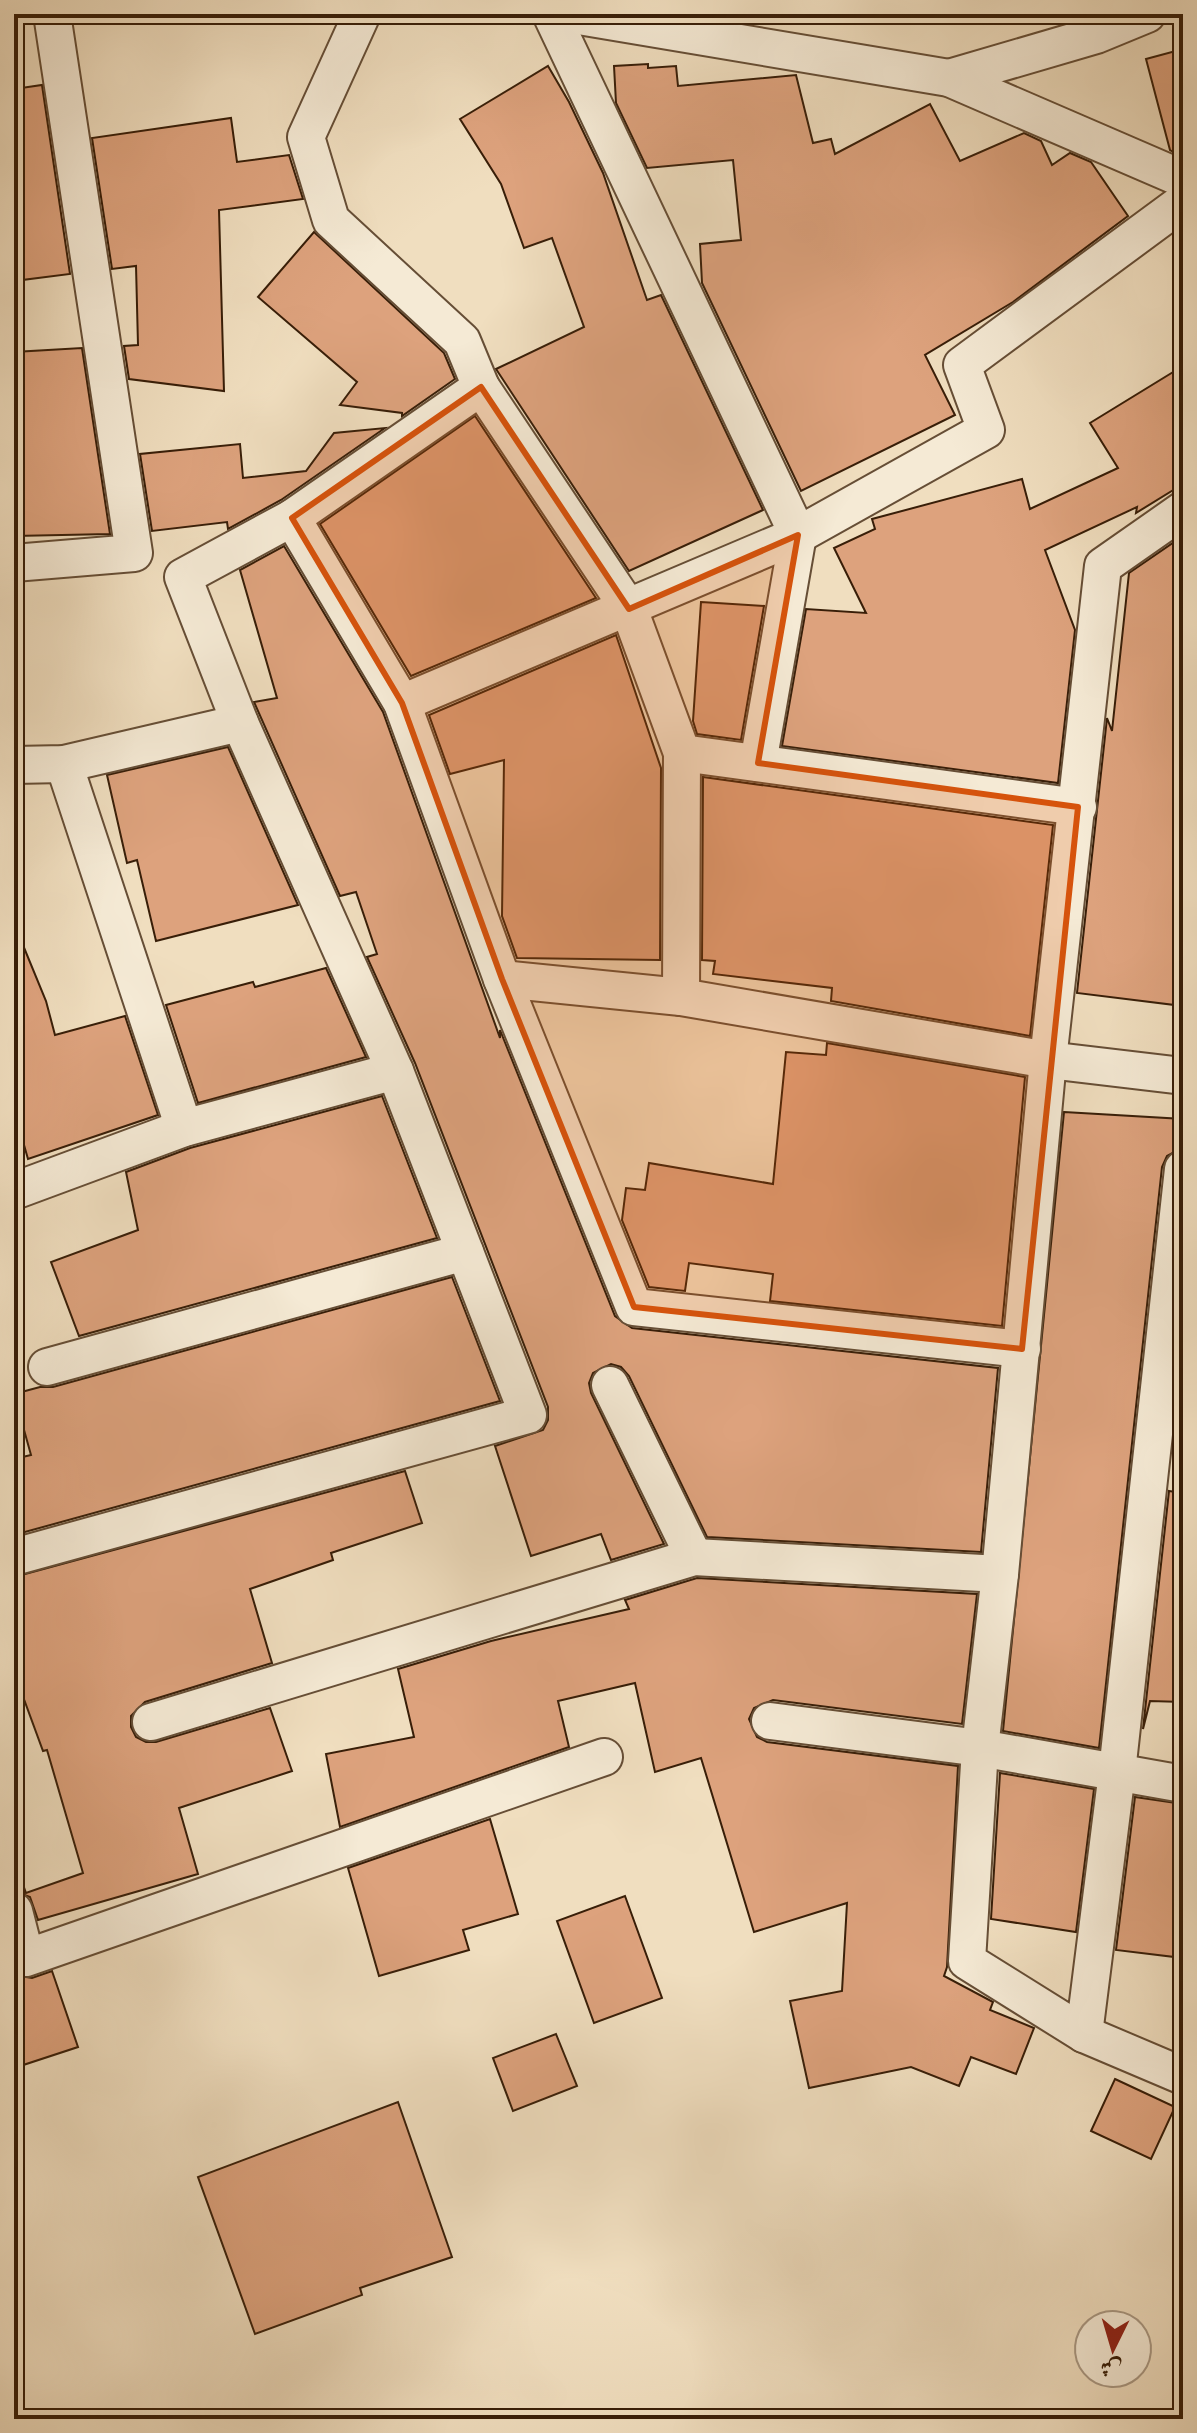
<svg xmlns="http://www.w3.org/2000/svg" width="1197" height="2433" font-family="'IM FELL French Canon',Amiri,serif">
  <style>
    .building { fill: #dda27d; stroke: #381e08; stroke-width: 2 }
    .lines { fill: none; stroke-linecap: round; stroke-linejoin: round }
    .street-casing { stroke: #664e36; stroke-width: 40 }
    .street { stroke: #f5ead5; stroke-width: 36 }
    .marked { fill: #d6530c; fill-opacity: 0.2; stroke: #d6530c; stroke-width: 6; stroke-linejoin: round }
  </style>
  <rect width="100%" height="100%" fill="#f0debf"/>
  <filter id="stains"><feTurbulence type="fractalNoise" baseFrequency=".0025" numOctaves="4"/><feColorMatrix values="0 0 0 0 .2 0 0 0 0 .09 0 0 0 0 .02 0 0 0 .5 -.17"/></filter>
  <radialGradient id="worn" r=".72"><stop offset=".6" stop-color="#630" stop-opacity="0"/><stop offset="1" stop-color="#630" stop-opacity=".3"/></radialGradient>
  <g class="building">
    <polygon points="1183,49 1183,153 1177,154 1170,150 1146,59"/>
    <polygon points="648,64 648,68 676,66 678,86 796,75 813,143 831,139 835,154 930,104 960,161 1024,133 1041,141 1052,165 1070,153 1091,162 1128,216 1013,302 925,355 955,415 801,491 702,283 700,244 741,240 733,160 647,168 616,103 614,66"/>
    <polygon points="548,66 569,102 603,173 647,300 661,295 763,510 629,571 496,369 584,327 552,238 524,248 501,184 460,119"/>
    <polygon points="42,85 70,274 14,281 14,89"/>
    <polygon points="231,118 237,162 289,155 303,199 219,210 224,391 129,379 124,346 138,345 136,266 112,269 92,138"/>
    <polygon points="314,232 444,353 455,379 402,416 402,413 340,405 357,382 258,297"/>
    <polygon points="82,348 110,534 14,536 14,352"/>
    <polygon points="1183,366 1183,484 1136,513 1137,507 1045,550 1075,630 1058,783 782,746 806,609 866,613 834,548 875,529 872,519 1022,479 1030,509 1118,468 1090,423"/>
    <polygon points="475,416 596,598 411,676 320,524"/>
    <polygon points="385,428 281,500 228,529 227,522 152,531 140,454 240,444 243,478 306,471 334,433"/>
    <polygon points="1183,536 1183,1006 1077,993 1107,718 1112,731 1129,573"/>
    <polygon points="284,546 383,712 500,1038 500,1030 615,1316 632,1328 998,1368 981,1552 707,1537 629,1376 621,1367 611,1364 593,1373 589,1383 591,1393 664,1544 611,1560 601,1534 531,1556 495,1446 543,1430 548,1420 548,1407 415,1063 367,957 377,954 356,892 340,896 254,702 277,698 240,570"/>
    <polygon points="701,602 764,606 741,740 697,734 693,721"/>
    <polygon points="616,635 661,768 660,960 517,958 502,916 504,760 450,774 429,715"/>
    <polygon points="228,747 298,905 156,941 137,860 127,863 107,775"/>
    <polygon points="703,777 1053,825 1030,1036 831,1001 832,988 713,974 715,961 702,960"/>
    <polygon points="18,933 46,1001 55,1035 125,1016 158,1115 28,1159 14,1110 14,934"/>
    <polygon points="326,968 366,1057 198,1103 166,1005 253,982 255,987"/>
    <polygon points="827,1043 1025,1077 1002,1326 770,1301 773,1274 689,1263 685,1291 649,1287 622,1220 626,1188 645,1190 649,1163 773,1184 786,1052 826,1055"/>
    <polygon points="382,1096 437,1238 79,1336 51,1262 138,1230 126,1172 190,1148"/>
    <polygon points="1064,1112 1183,1119 1182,1148 1167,1156 1162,1167 1099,1748 1003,1731"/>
    <polygon points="452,1277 500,1401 14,1535 14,1459 31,1455 14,1394 40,1387 53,1387"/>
    <polygon points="405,1471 422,1523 331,1553 333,1560 250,1589 272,1663 145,1702 131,1716 131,1727 136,1737 146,1742 156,1742 270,1708 292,1771 179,1808 198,1874 38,1920 30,1897 14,1891 14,1877 20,1876 26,1893 83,1873 47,1750 43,1751 14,1672 14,1577"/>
    <polygon points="1169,1491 1183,1493 1183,1702 1150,1701 1143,1729"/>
    <polygon points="697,1578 977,1594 962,1724 773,1700 754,1708 749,1719 757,1737 767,1742 958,1766 947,1967 944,1976 993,2002 990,2010 1034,2028 1016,2074 971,2057 959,2086 911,2067 809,2088 790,2001 842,1991 847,1903 754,1932 701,1758 655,1772 635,1683 558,1701 569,1747 340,1827 326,1754 414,1737 398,1669 491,1641 629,1609 625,1600"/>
    <polygon points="1000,1773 1094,1789 1076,1932 991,1919"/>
    <polygon points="1135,1797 1183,1804 1183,1958 1116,1950"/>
    <polygon points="490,1819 518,1914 463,1930 469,1950 379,1976 348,1868"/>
    <polygon points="625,1896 662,1998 594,2023 557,1921"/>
    <polygon points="52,1971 78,2047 14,2068 14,1975 32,1978"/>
    <polygon points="556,2034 577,2086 513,2111 493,2058"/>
    <polygon points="1115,2079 1175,2107 1151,2159 1091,2131"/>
    <polygon points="398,2102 452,2257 360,2288 362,2295 255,2334 198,2177"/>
  </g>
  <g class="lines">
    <g class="street-casing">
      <g id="street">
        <polyline points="362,14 306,137 331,220 462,341 481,387"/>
        <polyline points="551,14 798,535 758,763"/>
        <polyline points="567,14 949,78 1183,179"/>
        <polyline points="949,78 1096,35 1147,14"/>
        <polyline points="1183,510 1103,566 1048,1060 1000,1574 980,1748 967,1961 1084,2034 1183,2076"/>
        <polyline points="292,518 402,703 502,979 634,1307 1022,1349"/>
        <polyline points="14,563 134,553 52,14"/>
        <polyline points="402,703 798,535 986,430 962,365 1183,202"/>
        <polyline points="64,764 184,1128"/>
        <polyline points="14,765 64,764 240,723"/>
        <polyline points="502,979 681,997 1048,1060 1183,1076"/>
        <polyline points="681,997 682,753"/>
        <polyline points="14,1191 184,1128 395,1071"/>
        <polyline points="47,1367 465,1252"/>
        <polyline points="610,1385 694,1557"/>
        <polyline points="14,1557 528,1415 395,1071 240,723 183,577 292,518 481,387 629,609 682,753 1078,807"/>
        <polyline points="770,1721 980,1748 1183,1784"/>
        <polyline points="151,1722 694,1557 1000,1574"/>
        <polyline points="14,1911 26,1958 604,1757"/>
        <polyline points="1084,2034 1117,1772 1183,1169"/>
      </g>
    </g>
    <use href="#street" class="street"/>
  </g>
  <path class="marked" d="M481 387 629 609 798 535 758 763 1078 807 1022 1349 634 1307 502 979 402 703 292 518Z"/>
  <rect width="1197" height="2433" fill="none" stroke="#f0debf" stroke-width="48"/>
  <rect x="16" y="16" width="1165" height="2401" fill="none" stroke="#381e08" stroke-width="4"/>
  <rect x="24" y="24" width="1149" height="2385" fill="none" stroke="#381e08" stroke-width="2"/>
  <g transform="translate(1113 2349) rotate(185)"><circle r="38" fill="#f5ead5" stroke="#a99883" stroke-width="2"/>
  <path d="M0-6L14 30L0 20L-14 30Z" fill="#8f2418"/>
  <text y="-12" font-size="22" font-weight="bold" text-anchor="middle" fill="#381e08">ش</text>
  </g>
  <rect width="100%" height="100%" filter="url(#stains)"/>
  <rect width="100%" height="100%" fill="url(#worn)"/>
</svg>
